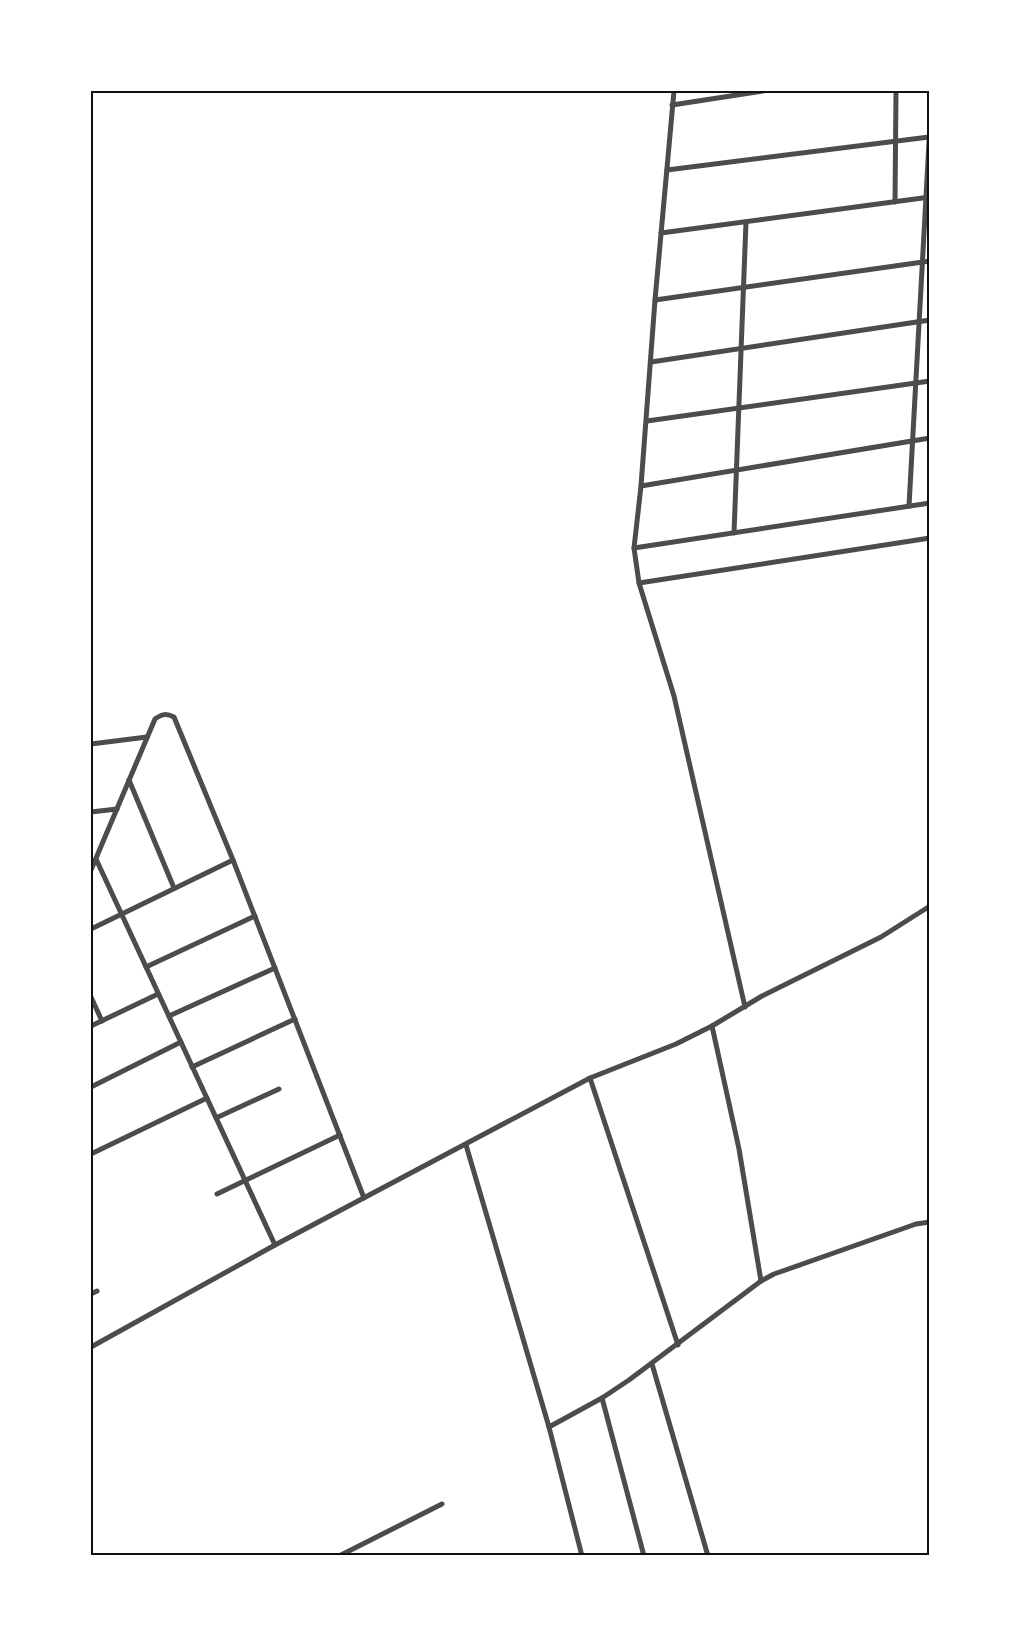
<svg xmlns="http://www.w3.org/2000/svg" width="1021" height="1647" font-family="'IBM Plex Sans',sans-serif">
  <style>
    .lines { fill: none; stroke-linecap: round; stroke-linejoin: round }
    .minor { stroke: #4c4c4c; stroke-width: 5 }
    .neatline { fill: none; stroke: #111; stroke-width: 2 }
  </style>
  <rect width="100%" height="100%" fill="#fff"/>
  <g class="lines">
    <g class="minor">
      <polyline points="674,91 655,300 641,486 634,548 639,583 674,696 745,1007"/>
      <polyline points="672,105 763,91"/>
      <polyline points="667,170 929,137"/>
      <polyline points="895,202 896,91"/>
      <polyline points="661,233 930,197"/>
      <polyline points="655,300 930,261"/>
      <polyline points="651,362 930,320"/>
      <polyline points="647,421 930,381"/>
      <polyline points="641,486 930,438"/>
      <polyline points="909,506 930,124"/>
      <polyline points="734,533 746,222"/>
      <polyline points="634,548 930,503"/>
      <polyline points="639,583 930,538"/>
      <polyline points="91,744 147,737"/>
      <polyline points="129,780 174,888"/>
      <polyline points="91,812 117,809"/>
      <polyline points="96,859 275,1245"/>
      <path d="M91 870 155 719C162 714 166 713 174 717L233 860 364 1198"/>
      <polyline points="91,929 233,860"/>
      <polyline points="146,967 255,916"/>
      <polyline points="91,997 102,1021"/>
      <polyline points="169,1016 275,968"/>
      <polyline points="91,1026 158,994"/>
      <polyline points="712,1026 739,1149 761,1281"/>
      <polyline points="192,1067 295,1019"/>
      <polyline points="590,1078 678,1345"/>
      <polyline points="91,1087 181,1042"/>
      <polyline points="216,1118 279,1089"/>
      <polyline points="466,1145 549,1427 582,1556"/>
      <polyline points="93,1153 207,1098"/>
      <polyline points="217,1194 340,1135"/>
      <polyline points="91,1294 97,1291"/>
      <polyline points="91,1347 275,1245 590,1078 676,1044 712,1026 762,996 881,937 930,906"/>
      <polyline points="652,1364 708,1556"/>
      <polyline points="602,1398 644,1556"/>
      <polyline points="549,1427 602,1398 629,1380 761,1281 774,1274 916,1224 930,1222"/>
      <polyline points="339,1556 442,1504"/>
    </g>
  </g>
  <rect width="1021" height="1647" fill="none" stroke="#ffffff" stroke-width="185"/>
  <rect x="92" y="92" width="836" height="1462" class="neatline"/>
</svg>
